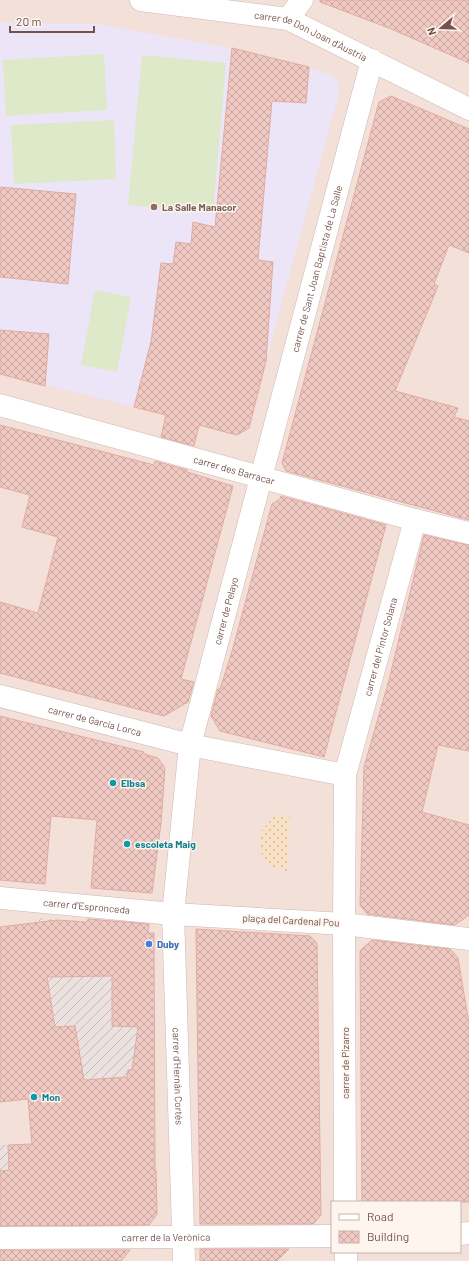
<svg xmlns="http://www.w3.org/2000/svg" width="469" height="1261" font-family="Barlow,sans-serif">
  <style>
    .residential { fill: #f3e0d8; fill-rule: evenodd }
    .industrial { fill: url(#industrial-furrows) }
    .education { fill: #ece5f8 }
    .sand { fill: url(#sand-dots) }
    .garden { fill: #dde9c8 }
    .building { fill: url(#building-cross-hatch); stroke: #e1aba3; fill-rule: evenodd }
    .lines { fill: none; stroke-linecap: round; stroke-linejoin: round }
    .street-casing { stroke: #cfb8b2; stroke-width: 23 }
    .street { stroke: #fff; stroke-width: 22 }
    .education-dot { fill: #8d6e63; stroke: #fef5ef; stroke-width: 1.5 }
    .culture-dot { fill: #0f9aa8; stroke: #fef5ef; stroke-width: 1.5 }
    .shop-dot { fill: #3f7fe0; stroke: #fef5ef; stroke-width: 1.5 }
    .labels { text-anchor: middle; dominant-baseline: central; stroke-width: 3; stroke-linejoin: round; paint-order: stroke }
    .street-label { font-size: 10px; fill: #75524e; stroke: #fef5ef }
    .education-label { font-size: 10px; font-weight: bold; fill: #785e54; stroke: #fef5ef; text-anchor: start }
    .culture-label { font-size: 10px; font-weight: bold; fill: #0d838f; stroke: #fef5ef; text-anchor: start }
    .shop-label { font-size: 10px; font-weight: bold; fill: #366cbe; stroke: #fef5ef; text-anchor: start }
  </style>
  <defs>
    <pattern id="industrial-furrows" width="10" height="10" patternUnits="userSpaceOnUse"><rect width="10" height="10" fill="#ebe1df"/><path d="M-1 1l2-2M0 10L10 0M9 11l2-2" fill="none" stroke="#c3b9b7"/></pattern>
    <pattern id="sand-dots" width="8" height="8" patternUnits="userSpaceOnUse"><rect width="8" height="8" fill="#f9e1c6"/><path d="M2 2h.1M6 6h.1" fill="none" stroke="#ceb9a3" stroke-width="1.8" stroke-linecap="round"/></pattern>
    <pattern id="building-cross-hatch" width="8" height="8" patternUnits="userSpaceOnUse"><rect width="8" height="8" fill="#efc9c2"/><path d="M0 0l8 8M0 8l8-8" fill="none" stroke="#c6a6a0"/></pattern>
  </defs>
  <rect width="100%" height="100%" fill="#fbf0e9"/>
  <path class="residential" d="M0 0H469V1261H0ZM332 1202H460V1252H332Z"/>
  <g class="industrial">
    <polygon points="38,918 60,920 70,977 154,975 155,1084 84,1086 55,1027"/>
    <polygon points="0,1145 8,1145 9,1228 0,1229"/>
  </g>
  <polygon class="education" points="0,23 97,24 232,48 309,67 335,77 340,89 268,353 154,325 134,407 0,374"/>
  <path class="sand" d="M290 814 287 871C261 867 259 855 261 831L275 816Z"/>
  <g class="garden">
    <polygon points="104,54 107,110 6,116 3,60"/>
    <polygon points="142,55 226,63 213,212 128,205"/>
    <polygon points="114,120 116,179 14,184 11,125"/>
    <polygon points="95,290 131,297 117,372 81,365"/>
  </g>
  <g class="building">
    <polygon points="320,0 469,0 469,63 389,28 320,2"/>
    <polygon points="232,48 309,67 306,103 272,101 258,260 273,262 266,361 249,428 237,435 199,425 194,446 161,437 166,415 134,407 151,342 161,263 173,264 176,242 191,244 193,222 215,227"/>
    <polygon points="391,96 469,129 469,253 449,245 434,284 438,286 395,391 458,408 454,417 469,421 469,520 286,471 282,463 379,102"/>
    <polygon points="0,187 76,194 68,284 0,277"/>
    <polygon points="0,330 49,334 45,386 0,374"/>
    <polygon points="0,425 154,465 155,461 187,470 187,472 233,486 181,679 194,682 188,702 164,716 0,673 0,602 38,613 58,537 22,527 30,495 0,487"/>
    <polygon points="281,496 386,525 324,757 220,731 211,716 218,689 220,689 231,655 272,504 280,499"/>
    <polygon points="424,535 469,545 469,751 438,745 422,812 469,825 469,915 455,925 367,914 360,905 364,767 389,680"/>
    <polygon points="0,716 144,752 144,754 158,758 165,768 161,823 152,893 91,888 97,820 51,816 45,884 0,880"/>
    <path d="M88 919 149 924 148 933H154L155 1170H156L157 1214 149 1225 0 1226V1171L9 1170 8 1145 32 1144 28 1099 0 1102V927L57 920 87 922ZM112 976V1026L138 1027 132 1070H128L127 1077 84 1080 75 1026 55 1027 47 977Z"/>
    <polygon points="196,929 310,936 317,943 321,1215 313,1224 200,1224"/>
    <polygon points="372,940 450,949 458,958 469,1024 469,1202 362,1202 360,951"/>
    <polygon points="200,1249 289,1249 277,1261 200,1261"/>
    <polygon points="0,1250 130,1250 121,1261 0,1261"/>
  </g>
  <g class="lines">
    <g class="street-casing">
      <g id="street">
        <path id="s1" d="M141 0 288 19 469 109"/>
        <polyline points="288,19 302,0"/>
        <path id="s2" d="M0 405 415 520 469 533"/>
        <path id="s3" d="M0 696 190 745 345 775 344 924 173 914 190 745 372 60"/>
        <path id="s4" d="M345 775 415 520"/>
        <path id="s5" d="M0 898 173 914 184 1261"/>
        <polyline points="345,1202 344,924 469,939"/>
        <polyline points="460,1234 469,1233"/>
        <path id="s6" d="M0 1238 332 1236"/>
        <polyline points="346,1252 346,1261"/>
      </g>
    </g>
    <use href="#street" class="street"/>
  </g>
  <circle class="education-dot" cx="154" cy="207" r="4"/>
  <g class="culture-dot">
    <circle cx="113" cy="783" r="4"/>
    <circle cx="127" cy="844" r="4"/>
    <circle cx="34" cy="1097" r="4"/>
  </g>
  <circle class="shop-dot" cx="149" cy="944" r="4"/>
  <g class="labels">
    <g class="street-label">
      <text stroke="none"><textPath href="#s1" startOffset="175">carrer de Don Joan d'Àustria</textPath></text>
      <text stroke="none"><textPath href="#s3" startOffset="1337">carrer de Sant Joan Baptista de La Salle</textPath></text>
      <text stroke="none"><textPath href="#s2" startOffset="243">carrer des Barracar</textPath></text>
      <text stroke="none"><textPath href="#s3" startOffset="983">carrer de Pelayo</textPath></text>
      <text stroke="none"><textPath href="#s4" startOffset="133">carrer del Pintor Solana</textPath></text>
      <text stroke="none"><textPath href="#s3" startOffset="98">carrer de García Lorca</textPath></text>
      <text stroke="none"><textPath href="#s5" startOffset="87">carrer d'Espronceda</textPath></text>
      <text transform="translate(291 920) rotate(3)">plaça del Cardenal Pou</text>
      <text transform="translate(345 1063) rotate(-90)">carrer de Pizarro</text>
      <text stroke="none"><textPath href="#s5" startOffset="336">carrer d'Hernán Cortés</textPath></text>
      <text stroke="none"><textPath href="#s6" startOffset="166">carrer de la Verònica</textPath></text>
    </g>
    <g class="education-label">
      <text x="162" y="207">La Salle Manacor</text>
    </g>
    <g class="culture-label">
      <text x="121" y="783">Elbsa</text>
      <text x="135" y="844">escoleta Maig</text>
      <text x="42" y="1097">Mon</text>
    </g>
    <g class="shop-label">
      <text x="157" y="944">Duby</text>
    </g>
  </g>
  <rect x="331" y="1201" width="130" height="52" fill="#fef5ef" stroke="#c7b4af"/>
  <rect x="339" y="1214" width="20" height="6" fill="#ffffff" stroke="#c7b4af"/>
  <text x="367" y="1221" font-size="12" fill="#75524e">Road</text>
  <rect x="339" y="1231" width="20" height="12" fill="url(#building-cross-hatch)" stroke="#c7b4af"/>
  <text x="367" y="1241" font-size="12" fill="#75524e">Building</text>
  <g transform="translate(441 28) rotate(251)" stroke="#fef5ef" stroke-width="3" paint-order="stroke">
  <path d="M0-3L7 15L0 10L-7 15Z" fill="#75524e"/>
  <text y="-6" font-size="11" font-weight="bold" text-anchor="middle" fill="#75524e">N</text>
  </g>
  <path d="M10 26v6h84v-6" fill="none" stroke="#75524e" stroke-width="2"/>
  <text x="16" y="26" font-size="12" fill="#75524e" stroke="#fef5ef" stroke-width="3" paint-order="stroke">20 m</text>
</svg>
